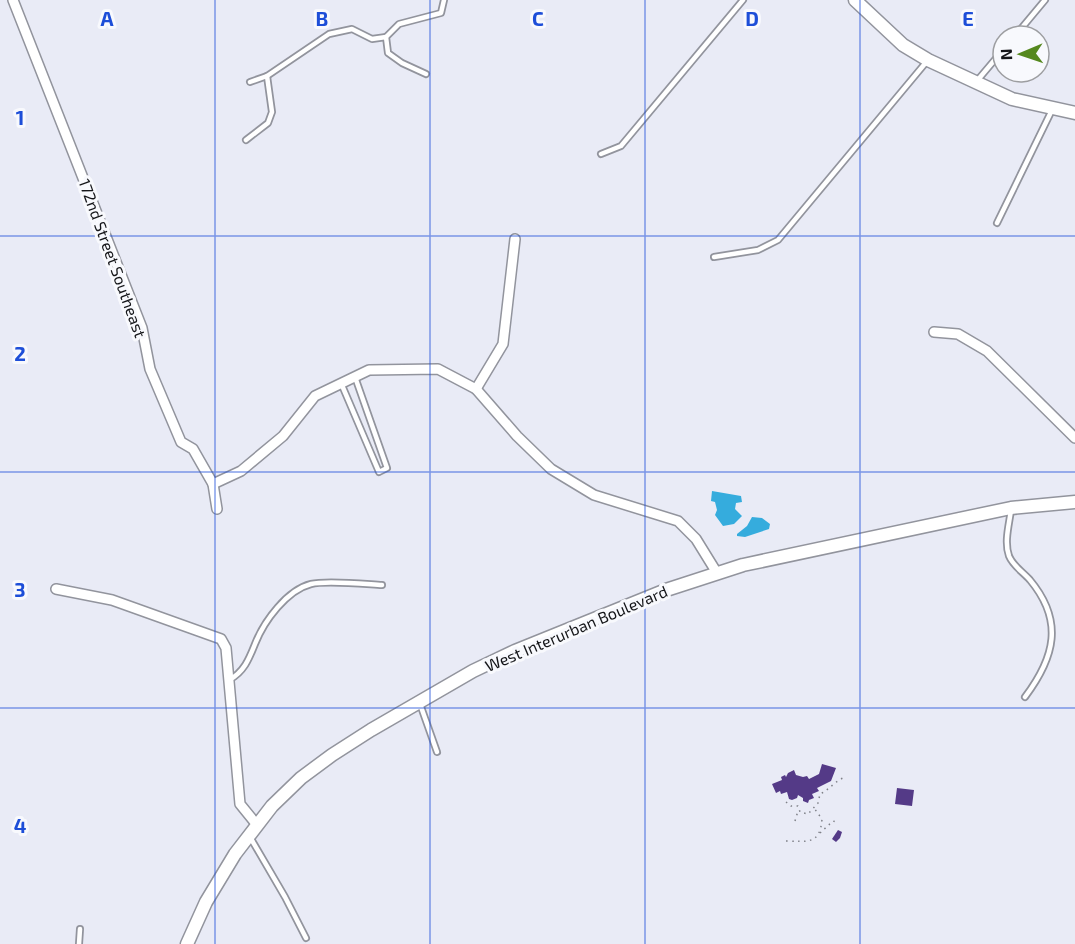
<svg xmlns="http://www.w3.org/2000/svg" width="1075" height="944" font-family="'Exo 2',sans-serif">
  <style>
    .water { fill: #35acdd }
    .building { fill: #543a87 }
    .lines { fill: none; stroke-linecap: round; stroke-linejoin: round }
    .service-casing { stroke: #92949d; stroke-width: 8 }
    .minor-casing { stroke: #92949d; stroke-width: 12 }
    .tertiary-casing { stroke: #92949d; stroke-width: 15 }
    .path { stroke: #7f8188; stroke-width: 1.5; stroke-dasharray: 1.5 4.5; stroke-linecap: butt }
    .service { stroke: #fff; stroke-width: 4.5 }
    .minor { stroke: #fff; stroke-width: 9 }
    .tertiary { stroke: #fff; stroke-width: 12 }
    .grid { fill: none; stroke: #1d4ed8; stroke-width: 1.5; stroke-opacity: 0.55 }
    .labels { text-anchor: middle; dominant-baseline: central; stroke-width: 6; stroke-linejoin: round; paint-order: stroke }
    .street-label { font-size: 16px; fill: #141518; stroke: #f8f9fd }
    .grid-label { font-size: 20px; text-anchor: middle; font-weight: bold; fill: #1d4ed8; stroke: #f8f9fd; stroke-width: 6; stroke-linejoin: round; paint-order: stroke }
  </style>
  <rect width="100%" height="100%" fill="#e9ebf6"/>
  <g class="water">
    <polygon points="712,491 741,496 742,502 736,503 735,509 742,516 734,524 723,526 715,515 717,510 715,502 711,501"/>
    <polygon points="752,517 762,518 770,524 769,529 745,537 737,536 737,534 747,526"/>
  </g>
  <g class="building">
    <polygon points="822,764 836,768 831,781 817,788 819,791 812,794 814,798 809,800 808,803 803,801 803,798 798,795 797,798 792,800 789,799 787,792 781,794 780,791 776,793 772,784 782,780 781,777 785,775 786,777 788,773 794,770 796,775 803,777 807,776 809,779 819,774"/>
    <polygon points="897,788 914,790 912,806 895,804"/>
    <polygon points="838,830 842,832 840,838 836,842 832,839"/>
  </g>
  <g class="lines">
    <g class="service-casing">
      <g id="service">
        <polyline points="1015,36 1045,0"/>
        <polyline points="426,74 402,63 388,53 386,37 399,24 441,13 444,0"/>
        <polyline points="250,82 267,76 329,34 352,29 372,39 386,37"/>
        <polyline points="976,82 1003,50"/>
        <polyline points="246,140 268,123 272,112 267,76"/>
        <polyline points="601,154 621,146 743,0"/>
        <polyline points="997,223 1052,110"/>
        <polyline points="714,257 758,250 778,240 928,60"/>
        <polyline points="341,383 379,472 387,468 355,377"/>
        <path d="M1011 510C1009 525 1004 542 1009 556 1013 566 1023 572 1030 580 1064 621 1055 657 1025 697"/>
        <path d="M229 680C244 672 249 659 255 644 264 621 287 590 311 584 326 580 365 584 382 585"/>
        <polyline points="420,704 437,752"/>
        <polyline points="250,837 285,897 306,938"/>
        <polyline points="79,944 80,929"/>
      </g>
    </g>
    <g class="minor-casing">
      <g id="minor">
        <polyline points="13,0 142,328 150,369 181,442 193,449 213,484 217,509"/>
        <polyline points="934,332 958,334 987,351 1075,438"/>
        <polyline points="476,389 503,344 515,239"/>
        <polyline points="213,484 241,471 283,436 315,396 369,370 438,369 476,389 517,436 551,469 594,495 678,521 696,539 717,573"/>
        <polyline points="56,589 112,600 221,639 226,648 240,804 257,825"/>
      </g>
    </g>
    <g class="tertiary-casing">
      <g id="tertiary">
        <polyline points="855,0 903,45 928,60 1012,99 1075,113"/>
        <polyline points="187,944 206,902 235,854 272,806 301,778 332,755 371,730 473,671 515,651 666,590 743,565 1011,508 1075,502"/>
      </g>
    </g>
    <g class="path">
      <path d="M786 802 791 806H798L800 812 808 814 818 803 820 794C829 790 834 782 843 778"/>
      <polyline points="795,821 798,811"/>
      <polyline points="820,833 833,821 836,822"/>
      <path d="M786 841C806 841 820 846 822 819L814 808"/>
    </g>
    <use href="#service" class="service"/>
    <use href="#minor" class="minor"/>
    <use href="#tertiary" class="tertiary"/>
  </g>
  <path class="grid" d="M215 0V944M430 0V944M645 0V944M860 0V944M0 236H1075M0 472H1075M0 708H1075"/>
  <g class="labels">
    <g class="street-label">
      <text transform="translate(113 258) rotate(70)">172nd Street Southeast</text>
      <text transform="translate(576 628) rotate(-23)">West Interurban Boulevard</text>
    </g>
  </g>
  <g class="grid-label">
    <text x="107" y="26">A</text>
    <text x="322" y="26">B</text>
    <text x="538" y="26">C</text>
    <text x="752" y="26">D</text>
    <text x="968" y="26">E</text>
    <text x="20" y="125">1</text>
    <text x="20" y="361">2</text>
    <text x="20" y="597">3</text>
    <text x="20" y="833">4</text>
  </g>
  <g transform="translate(1021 54) rotate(268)"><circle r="28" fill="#f8f9fd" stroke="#9d9ea1" stroke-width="1.5"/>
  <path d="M0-4.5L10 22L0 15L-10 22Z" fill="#55881e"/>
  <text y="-9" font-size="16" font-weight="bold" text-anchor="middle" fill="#141518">N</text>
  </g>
</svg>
